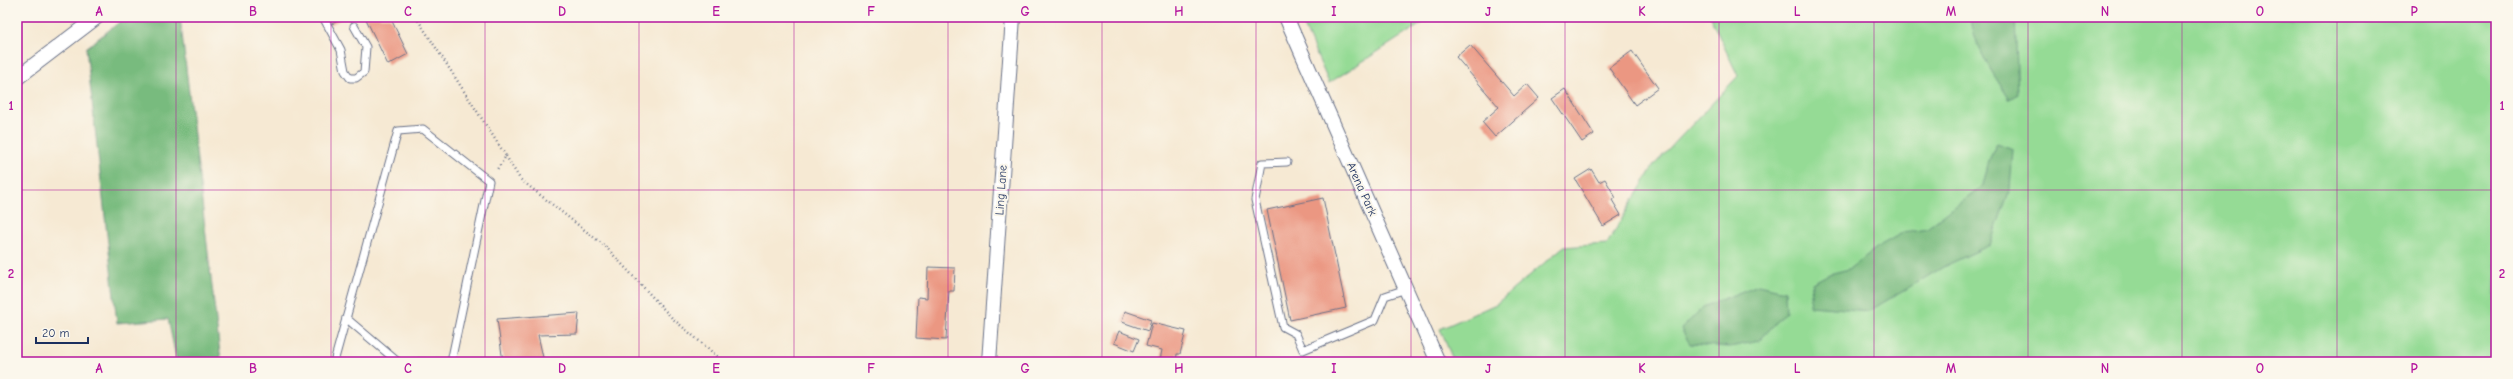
<svg xmlns="http://www.w3.org/2000/svg" width="2513" height="379" font-family="'Comic Neue',sans-serif">
  <style>
    .green { fill: #95db95; stroke: #58857a }
    .forest { fill: #78bb7e; stroke: #4a756e }
    .building { fill: #eb9782 }
    .lines { fill: none; stroke-linecap: round; stroke-linejoin: round }
    .service-casing { stroke: #687087; stroke-width: 9 }
    .minor-casing { stroke: #687087; stroke-width: 16 }
    .path { stroke: #687087; stroke-width: 2.5; stroke-dasharray: 1 3; stroke-linecap: butt }
    .service { stroke: #fff; stroke-width: 7 }
    .minor { stroke: #fff; stroke-width: 14 }
    .grid { fill: none; stroke: #b5179e; stroke-width: 1; stroke-opacity: 0.55 }
    .labels { text-anchor: middle; dominant-baseline: central; stroke-width: 4; stroke-linejoin: round; paint-order: stroke }
    .street-label { font-size: 12px; fill: #1b2f5e; stroke: #fbf7ec }
    .neatline { fill: none; stroke: #b5179e; stroke-width: 1.5 }
    .grid-label { font-size: 13px; text-anchor: middle; font-weight: bold; fill: #b5179e }
  </style>
  <rect width="100%" height="100%" fill="#fbf7ec"/>
  <filter id="ink" filterUnits="userSpaceOnUse"><feTurbulence type="fractalNoise" baseFrequency=".025" numOctaves="2"/><feDisplacementMap in="SourceGraphic" scale="8" xChannelSelector="R" yChannelSelector="G"/><feConvolveMatrix kernelMatrix="1 2 1 2 8 2 1 2 1" color-interpolation-filters="sRGB"/></filter>
  <filter id="wash" filterUnits="userSpaceOnUse"><feTurbulence type="fractalNoise" baseFrequency=".012" numOctaves="4" result="noise"/><feDisplacementMap in="SourceGraphic" scale="16" xChannelSelector="R" yChannelSelector="G"/><feGaussianBlur stdDeviation="0.9" result="paint"/><feColorMatrix in="noise" values="0 0 0 0 0 0 0 0 0 0 0 0 0 0 0 0 0 1.4 0 .05"/><feComposite in="paint" operator="in"/></filter>
  <g filter="url(#wash)">
    <rect width="100%" height="100%" fill="#f6e9d3"/>
    <g class="green">
      <polygon points="1300,17 1432,17 1329,83"/>
      <polygon points="1710,17 2496,17 2496,362 1454,362 1440,329 1496,304 1563,247 1607,244 1654,165 1738,76"/>
    </g>
    <g class="forest">
      <polygon points="126,17 180,17 221,362 177,362 168,319 117,323 86,48"/>
      <path d="M1971 17H2015L2018 94 2010 100C1994 75 1974 48 1971 17Z"/>
      <polygon points="1997,143 2013,149 2010,189 1990,245 1945,266 1869,311 1810,306 1812,283 1829,274 1849,269 1879,246 1904,232 1927,228 1983,185 1989,160"/>
      <polygon points="1758,285 1785,291 1786,312 1759,341 1730,347 1690,344 1681,329 1703,307"/>
    </g>
    <g id="blocks">
      <g class="building">
        <polygon points="327,17 345,17 330,25"/>
        <polygon points="365,17 390,17 408,54 388,65"/>
        <polygon points="1470,45 1514,96 1527,84 1539,98 1495,137 1482,122 1499,107 1456,57"/>
        <polygon points="1632,51 1658,88 1635,105 1609,68"/>
        <polygon points="1565,89 1594,134 1582,142 1552,98"/>
        <polygon points="1591,169 1599,182 1605,179 1616,198 1612,200 1621,215 1603,226 1575,179"/>
        <polygon points="1323,198 1346,308 1290,320 1267,210"/>
        <polygon points="928,267 955,268 954,291 949,291 946,340 916,338 918,297 927,298"/>
        <polygon points="1125,311 1151,320 1148,331 1122,322"/>
        <polygon points="579,313 577,334 538,335 544,362 503,362 497,319"/>
        <polygon points="1152,323 1186,331 1180,354 1177,354 1176,362 1160,360 1162,350 1146,346"/>
        <polygon points="1119,331 1139,339 1134,351 1114,343"/>
        <polygon points="417,358 439,359 439,362 416,362"/>
      </g>
    </g>
  </g>
  <g filter="url(#ink)">
    <use href="#blocks" fill-opacity="0" stroke="#687087" stroke-width="1"/>
    <g class="lines">
      <g class="service-casing">
        <g id="service">
          <polyline points="323,17 341,50 345,71 350,78 356,78 364,72 366,47 354,26"/>
          <polyline points="1287,162 1262,163 1255,200 1283,327 1296,334 1303,350 1375,320 1385,296 1406,289"/>
          <polyline points="346,318 398,362"/>
          <polyline points="334,362 398,131 423,129 489,181 451,362"/>
        </g>
      </g>
      <g class="minor-casing">
        <g id="minor">
          <polyline points="1286,17 1438,362"/>
          <polyline points="17,78 97,17"/>
          <polyline points="989,362 1013,17"/>
        </g>
      </g>
      <g class="path">
        <polyline points="416,17 506,156 496,171"/>
        <polyline points="506,156 520,179 606,247 672,318 724,362"/>
      </g>
      <use href="#service" class="service"/>
      <use href="#minor" class="minor"/>
    </g>
  </g>
  <path class="grid" d="M176 17V362M331 17V362M485 17V362M639 17V362M794 17V362M948 17V362M1102 17V362M1256 17V362M1411 17V362M1565 17V362M1719 17V362M1874 17V362M2028 17V362M2182 17V362M2337 17V362M17 190H2496"/>
  <g class="labels">
    <g class="street-label">
      <text transform="translate(1362 189) rotate(66)">Arena Park</text>
      <text transform="translate(1001 190) rotate(-86)">Ling Lane</text>
    </g>
  </g>
  <rect width="2513" height="379" fill="none" stroke="#fbf7ec" stroke-width="44"/>
  <path d="M36 337v6h52v-6" fill="none" stroke="#1b2f5e" stroke-width="2"/>
  <text x="42" y="337" font-size="12" fill="#1b2f5e" stroke="#fbf7ec" stroke-width="3" paint-order="stroke">20 m</text>
  <rect x="22" y="22" width="2469" height="335" class="neatline"/>
  <g class="grid-label">
    <text x="99" y="16">A</text>
    <text x="253" y="16">B</text>
    <text x="408" y="16">C</text>
    <text x="562" y="16">D</text>
    <text x="716" y="16">E</text>
    <text x="871" y="16">F</text>
    <text x="1025" y="16">G</text>
    <text x="1179" y="16">H</text>
    <text x="1334" y="16">I</text>
    <text x="1488" y="16">J</text>
    <text x="1642" y="16">K</text>
    <text x="1797" y="16">L</text>
    <text x="1951" y="16">M</text>
    <text x="2105" y="16">N</text>
    <text x="2260" y="16">O</text>
    <text x="2414" y="16">P</text>
    <text x="11" y="110">1</text>
    <text x="2502" y="110">1</text>
    <text x="11" y="278">2</text>
    <text x="2502" y="278">2</text>
    <text x="99" y="373">A</text>
    <text x="253" y="373">B</text>
    <text x="408" y="373">C</text>
    <text x="562" y="373">D</text>
    <text x="716" y="373">E</text>
    <text x="871" y="373">F</text>
    <text x="1025" y="373">G</text>
    <text x="1179" y="373">H</text>
    <text x="1334" y="373">I</text>
    <text x="1488" y="373">J</text>
    <text x="1642" y="373">K</text>
    <text x="1797" y="373">L</text>
    <text x="1951" y="373">M</text>
    <text x="2105" y="373">N</text>
    <text x="2260" y="373">O</text>
    <text x="2414" y="373">P</text>
  </g>
</svg>
